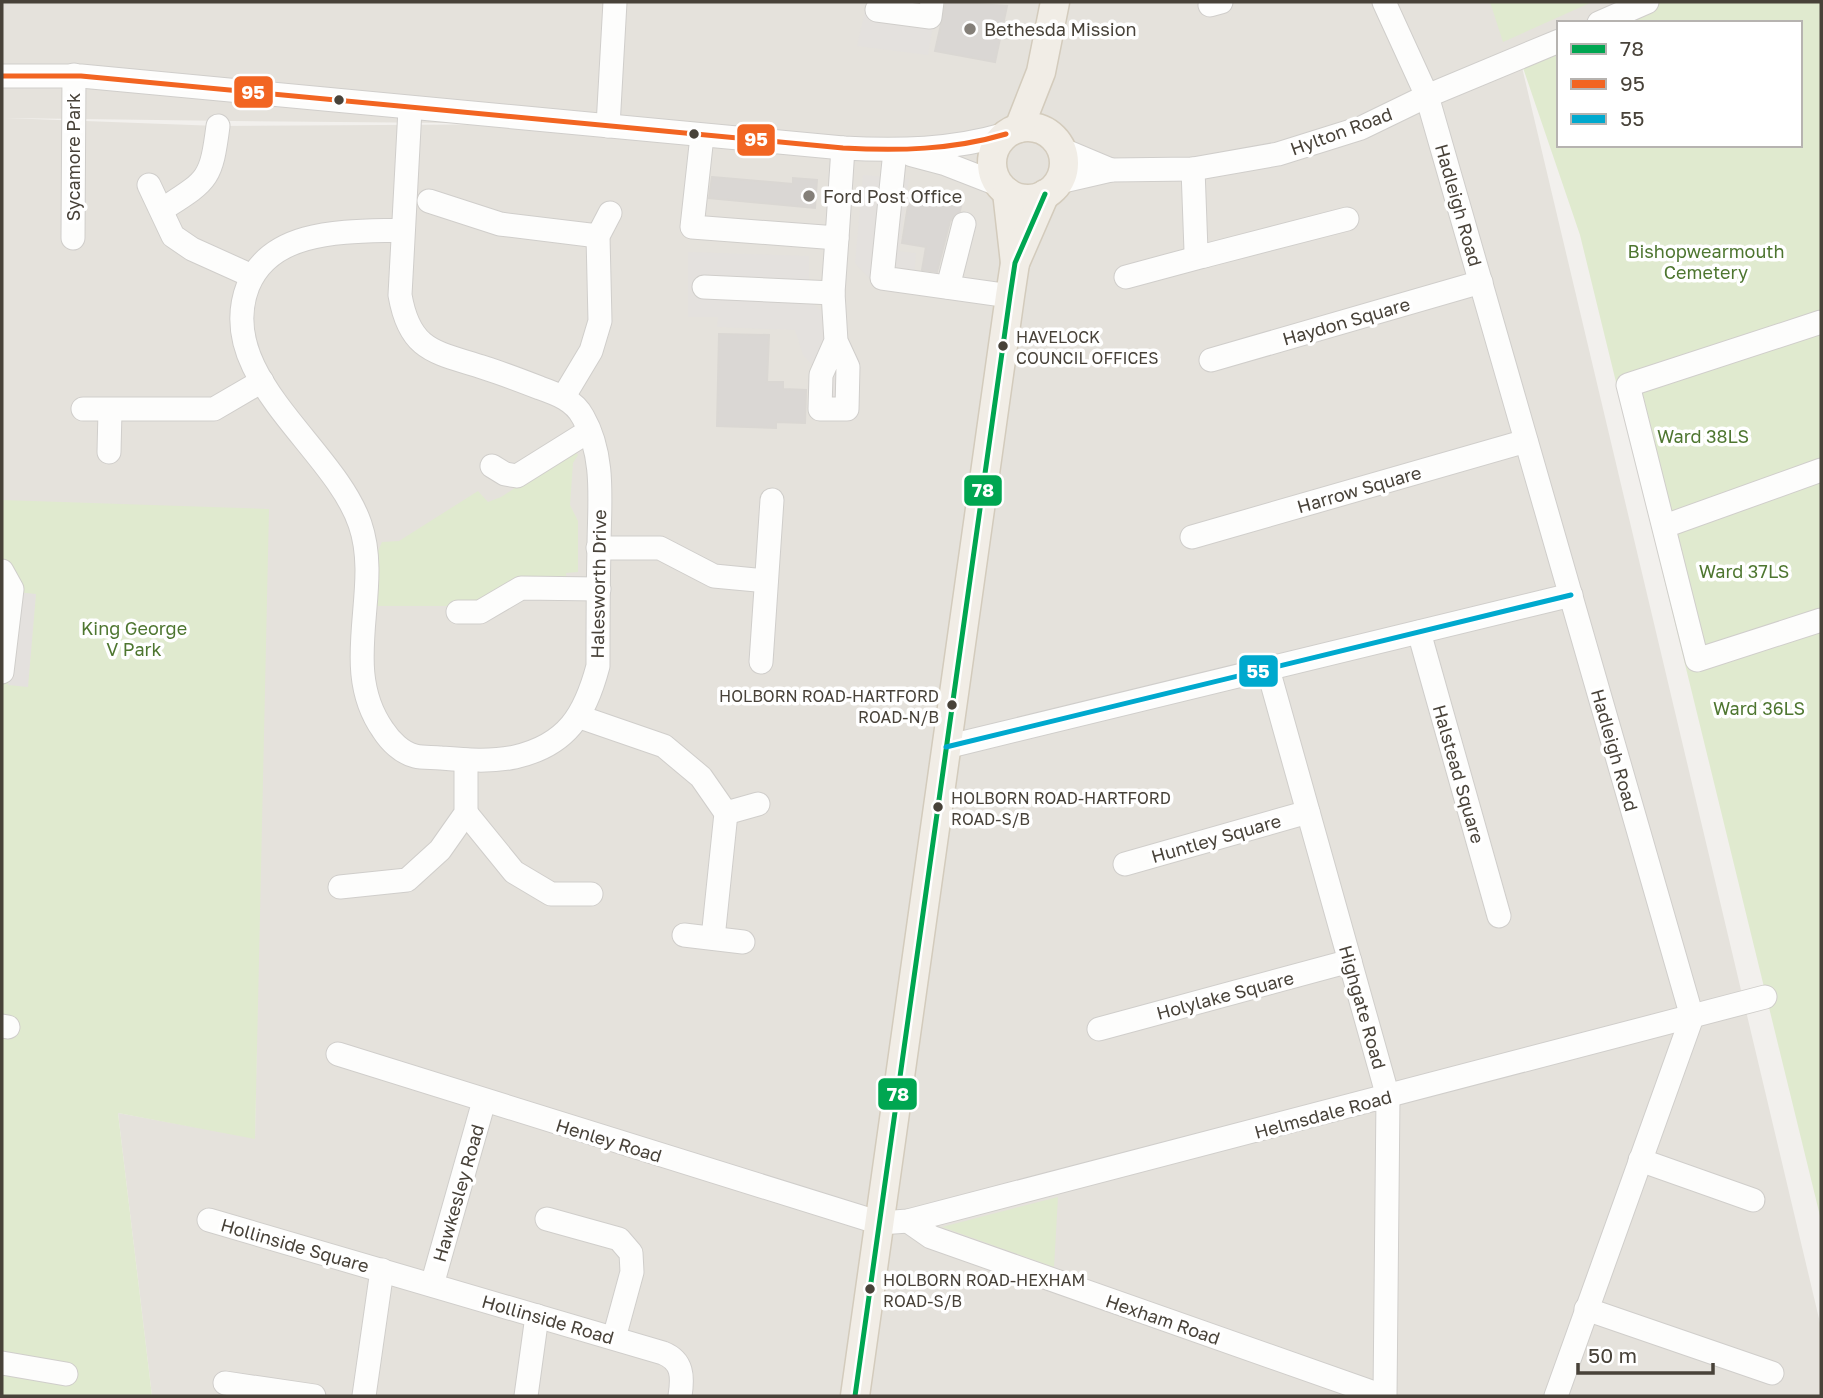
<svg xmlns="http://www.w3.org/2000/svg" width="1823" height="1398" font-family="'Golos Text',sans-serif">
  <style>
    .residential { fill: #e5e2dc; fill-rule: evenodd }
    .green { fill: #e0eacf }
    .parking { fill: #e4e1de }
    .building { fill: #dad7d4; stroke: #dad7d3; stroke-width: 2 }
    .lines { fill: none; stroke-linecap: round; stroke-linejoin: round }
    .minor-casing { stroke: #d0cecb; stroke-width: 25 }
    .major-casing { stroke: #d3cbbc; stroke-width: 31 }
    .minor { stroke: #fdfdfc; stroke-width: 23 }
    .major { stroke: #f1ede6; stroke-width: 28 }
    .bus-1-casing { stroke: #fff; stroke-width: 10 }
    .bus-2-casing { stroke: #fff; stroke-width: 10 }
    .bus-3-casing { stroke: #fff; stroke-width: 10 }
    .bus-1 { stroke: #00a651; stroke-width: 5 }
    .bus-2 { stroke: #f26522; stroke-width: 5 }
    .bus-3 { stroke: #00a9ce; stroke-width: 5 }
    .poi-dot { fill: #847f78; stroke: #fff; stroke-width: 2.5 }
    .bus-dot { fill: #484239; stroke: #fff; stroke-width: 2.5 }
    .labels { text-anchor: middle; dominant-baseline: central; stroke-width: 7; stroke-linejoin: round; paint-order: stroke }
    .bus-label { font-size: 16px; fill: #484239; stroke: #fff; text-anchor: start }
    .poi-label { font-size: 18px; fill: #484239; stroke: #fff; text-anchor: start }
    .street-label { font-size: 18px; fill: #484239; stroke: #fff }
    .park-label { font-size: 18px; fill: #4e7630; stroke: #fff }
    .line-badge { stroke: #fff; stroke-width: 2.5 }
    .badge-label { font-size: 19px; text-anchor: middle; font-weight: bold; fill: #fff }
  </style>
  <rect width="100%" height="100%" fill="#f2f0ed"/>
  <path class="residential" d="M2 2H1647L1599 23H1559V41L1520 59 1821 1327V1396H152L118 1113 255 1138 258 963 2 503ZM5 118 233 121 550 124 218 126Z"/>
  <g class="green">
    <polygon points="1490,2 1592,2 1503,42"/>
    <polygon points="1647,2 1821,2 1821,1220 1580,235 1520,59 1559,41 1559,145 1800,145 1800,23 1599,23"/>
    <polygon points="574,450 578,455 573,463 570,505 578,521 578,572 566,573 567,583 470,606 374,606 374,560 382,542 399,541 478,491 488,502 501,497"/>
    <polygon points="2,500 269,509 255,1139 118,1113 152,1396 2,1396"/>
    <polygon points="1058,1197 1054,1267 942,1227"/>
  </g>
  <g class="parking">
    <polygon points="867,2 937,2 928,55 857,46"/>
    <polygon points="863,175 909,179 899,251 916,253 913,293 879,288 855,263"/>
    <polygon points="688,252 809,256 809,301 843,328 860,363 856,419 814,418 815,368 803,355 795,330 717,327 718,317 688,317"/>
    <polygon points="17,592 36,594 28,687 8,685"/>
  </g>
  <g class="building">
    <polygon points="946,2 1007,6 995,62 935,51"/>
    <polygon points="712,177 793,184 793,178 817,180 815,208 709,198"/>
    <polygon points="910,193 962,201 960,211 950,221 937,272 922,270 926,247 902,243"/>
    <polygon points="719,334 769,335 767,382 783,382 783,389 806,390 805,423 776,422 776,428 717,426"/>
  </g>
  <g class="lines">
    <g class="minor-casing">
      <g id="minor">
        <polyline points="1384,2 1427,96 1692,1017 1556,1396"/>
        <polyline points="1210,5 1221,2"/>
        <polyline points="877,10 930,17 932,2"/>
        <polyline points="1599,23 1647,2"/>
        <path d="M2 76H81L843 148C898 151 952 150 1006 134"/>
        <polyline points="608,126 615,2"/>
        <polyline points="702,136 692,227 837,238 843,148"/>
        <polyline points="1061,149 1111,170"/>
        <polyline points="895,151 882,278 1010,296"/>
        <polyline points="912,155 946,164 1000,185"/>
        <polyline points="1193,169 1196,251 1204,256 1347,219"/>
        <polyline points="1059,182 1111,170 1193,169 1278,154 1361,128 1427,96 1559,41"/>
        <polyline points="149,185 173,236 192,249 252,276"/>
        <polyline points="429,201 500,224 598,236"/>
        <path d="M163 209C208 180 211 180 218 126"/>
        <path d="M402 230C350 232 272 227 248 286 213 376 334 447 360 524 383 591 338 666 383 730 390 741 402 753 415 756 423 758 433 757 441 758 466 760 491 762 515 757 567 745 585 715 598 666 598 627 598 588 599 548 599 505 606 457 583 417 574 400 557 394 540 388 522 381 504 374 485 368 437 352 410 353 400 295L410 109"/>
        <polyline points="73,238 74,75"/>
        <polyline points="1126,277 1204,256"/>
        <polyline points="704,287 833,293 837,238"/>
        <polyline points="948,287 964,224"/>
        <polyline points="833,293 836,341 821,375 820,409 847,409 848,367 836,341"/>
        <polyline points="1821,322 1628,385 1697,660 1821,620"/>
        <polyline points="1211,360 1481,282"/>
        <polyline points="564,396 591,351 600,321 598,236 610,213"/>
        <polyline points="83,409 214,409 262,381"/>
        <polyline points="109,452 110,411"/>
        <polyline points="492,466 505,474 517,476 589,431"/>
        <polyline points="1665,526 1821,470"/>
        <polyline points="1192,537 1526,441"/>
        <polyline points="598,548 660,548 714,576 766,581"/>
        <polyline points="2,571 12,589 2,672"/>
        <polyline points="458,612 480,612 521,588 599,589"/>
        <polyline points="1419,632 1499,916"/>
        <polyline points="761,662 772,500"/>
        <polyline points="1268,669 1388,1097 1385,1396"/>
        <polyline points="580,717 664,746 701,777 726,813 713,938"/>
        <polyline points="946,747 1571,595"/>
        <polyline points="466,813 514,872 551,894 591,894"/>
        <polyline points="726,813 758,804"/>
        <polyline points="1125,864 1308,812"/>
        <polyline points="340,887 407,880 440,850 466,813 466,760"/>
        <polyline points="684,935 743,942"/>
        <polyline points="2,1026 8,1027"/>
        <polyline points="1099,1029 1350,961"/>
        <polyline points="338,1054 880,1223 908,1221 1765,997"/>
        <polyline points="1640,1160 1753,1200"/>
        <polyline points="547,1219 619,1239 631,1253 632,1272 614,1338"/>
        <path d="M209 1220 663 1353C683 1361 683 1377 680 1396"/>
        <polyline points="908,1221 931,1237 1383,1396"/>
        <polyline points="432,1285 484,1101"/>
        <polyline points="1586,1309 1772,1373"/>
        <polyline points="2,1363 66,1374"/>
        <polyline points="225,1383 314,1396"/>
        <polyline points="364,1396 382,1270"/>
        <polyline points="526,1396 537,1316"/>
      </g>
    </g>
    <g class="major-casing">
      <g id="major">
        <circle cx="1028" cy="163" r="36"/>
        <polyline points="1019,128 1041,72 1055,2"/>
        <polyline points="1007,192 1015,263"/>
        <polyline points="855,1396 1010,296 1015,263 1045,194"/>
      </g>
    </g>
    <use href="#minor" class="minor"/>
    <use href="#major" class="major"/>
    <g class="bus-1-casing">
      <polyline id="bus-1" points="855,1396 1010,296 1015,263 1045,194"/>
    </g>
    <g class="bus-2-casing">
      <path id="bus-2" d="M2 76H81L843 148C898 151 952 150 1006 134"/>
    </g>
    <g class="bus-3-casing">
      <polyline id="bus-3" points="946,747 1571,595"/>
    </g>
    <use href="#bus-1" class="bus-1"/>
    <use href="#bus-2" class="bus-2"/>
    <use href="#bus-3" class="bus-3"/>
  </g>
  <g class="poi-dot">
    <circle cx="970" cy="29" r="7"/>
    <circle cx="809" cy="196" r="7"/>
  </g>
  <g class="bus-dot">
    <circle cx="339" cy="100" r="6"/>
    <circle cx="694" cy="134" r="6"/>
    <circle cx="1003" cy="346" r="6"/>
    <circle cx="952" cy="705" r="6"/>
    <circle cx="938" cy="807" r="6"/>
    <circle cx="870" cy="1289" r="6"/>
  </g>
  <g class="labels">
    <g class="bus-label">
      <text x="1016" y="337">HAVELOCK<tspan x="1016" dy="21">COUNCIL OFFICES</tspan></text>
      <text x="939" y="696" text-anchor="end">HOLBORN ROAD-HARTFORD<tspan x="939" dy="21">ROAD-N/B</tspan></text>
      <text x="951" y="798">HOLBORN ROAD-HARTFORD<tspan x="951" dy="21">ROAD-S/B</tspan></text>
      <text x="883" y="1280">HOLBORN ROAD-HEXHAM<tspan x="883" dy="21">ROAD-S/B</tspan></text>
    </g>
    <g class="poi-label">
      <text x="984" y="29">Bethesda Mission</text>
      <text x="823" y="196">Ford Post Office</text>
    </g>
    <g class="street-label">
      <text transform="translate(1341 131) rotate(-20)">Hylton Road</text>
      <text transform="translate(73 157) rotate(-90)">Sycamore Park</text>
      <text transform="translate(1459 205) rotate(74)">Hadleigh Road</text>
      <text transform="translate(1346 321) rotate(-16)">Haydon Square</text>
      <text transform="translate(1359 489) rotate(-16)">Harrow Square</text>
      <text transform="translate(598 584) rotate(-89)">Halesworth Drive</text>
      <text transform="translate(1615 750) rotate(74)">Hadleigh Road</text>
      <text transform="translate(1459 774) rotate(74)">Halstead Square</text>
      <text transform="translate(1216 838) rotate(-16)">Huntley Square</text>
      <text transform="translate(1225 995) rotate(-15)">Holylake Square</text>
      <text transform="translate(1363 1007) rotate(74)">Highgate Road</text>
      <text transform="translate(1323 1114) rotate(-15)">Helmsdale Road</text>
      <text transform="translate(609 1140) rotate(17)">Henley Road</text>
      <text transform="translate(458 1193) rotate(-74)">Hawkesley Road</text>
      <text transform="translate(295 1245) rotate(16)">Hollinside Square</text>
      <text transform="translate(548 1319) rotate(16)">Hollinside Road</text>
      <text transform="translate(1163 1319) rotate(19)">Hexham Road</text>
    </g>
    <g class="park-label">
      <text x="1706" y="251">Bishopwearmouth<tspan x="1706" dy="21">Cemetery</tspan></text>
      <text x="1703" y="436">Ward 38LS</text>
      <text x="1744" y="571">Ward 37LS</text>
      <text x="134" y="628">King George<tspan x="134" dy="21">V Park</tspan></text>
      <text x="1759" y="708">Ward 36LS</text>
    </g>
  </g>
  <g class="line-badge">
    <rect x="233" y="75" width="41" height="34" rx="7" fill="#f26522"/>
    <rect x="736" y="123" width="40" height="34" rx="7" fill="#f26522"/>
    <rect x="963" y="474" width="40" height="33" rx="7" fill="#00a651"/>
    <rect x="1238" y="654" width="41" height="34" rx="7" fill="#00a9ce"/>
    <rect x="877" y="1077" width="41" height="34" rx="7" fill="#00a651"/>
  </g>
  <g class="badge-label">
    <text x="253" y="99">95</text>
    <text x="756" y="146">95</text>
    <text x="983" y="497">78</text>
    <text x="1258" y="678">55</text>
    <text x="898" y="1101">78</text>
  </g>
  <rect width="1823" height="1398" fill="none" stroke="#484239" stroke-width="7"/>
  <rect x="1557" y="21" width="245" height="126" fill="#ffffff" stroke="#b6b3b0" stroke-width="2"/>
  <rect x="1571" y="44" width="35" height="10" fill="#00a651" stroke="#b6b3b0" stroke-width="2"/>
  <text x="1620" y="56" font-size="21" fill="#484239">78</text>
  <rect x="1571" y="79" width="35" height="10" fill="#f26522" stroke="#b6b3b0" stroke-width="2"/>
  <text x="1620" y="91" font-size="21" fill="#484239">95</text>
  <rect x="1571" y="114" width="35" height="10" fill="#00a9ce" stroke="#b6b3b0" stroke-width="2"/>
  <text x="1620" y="126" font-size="21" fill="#484239">55</text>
  <path d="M1578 1363v10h135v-10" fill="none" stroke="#484239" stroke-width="3.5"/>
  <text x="1588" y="1363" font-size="21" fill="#484239" stroke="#ffffff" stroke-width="5" paint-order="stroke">50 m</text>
</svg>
